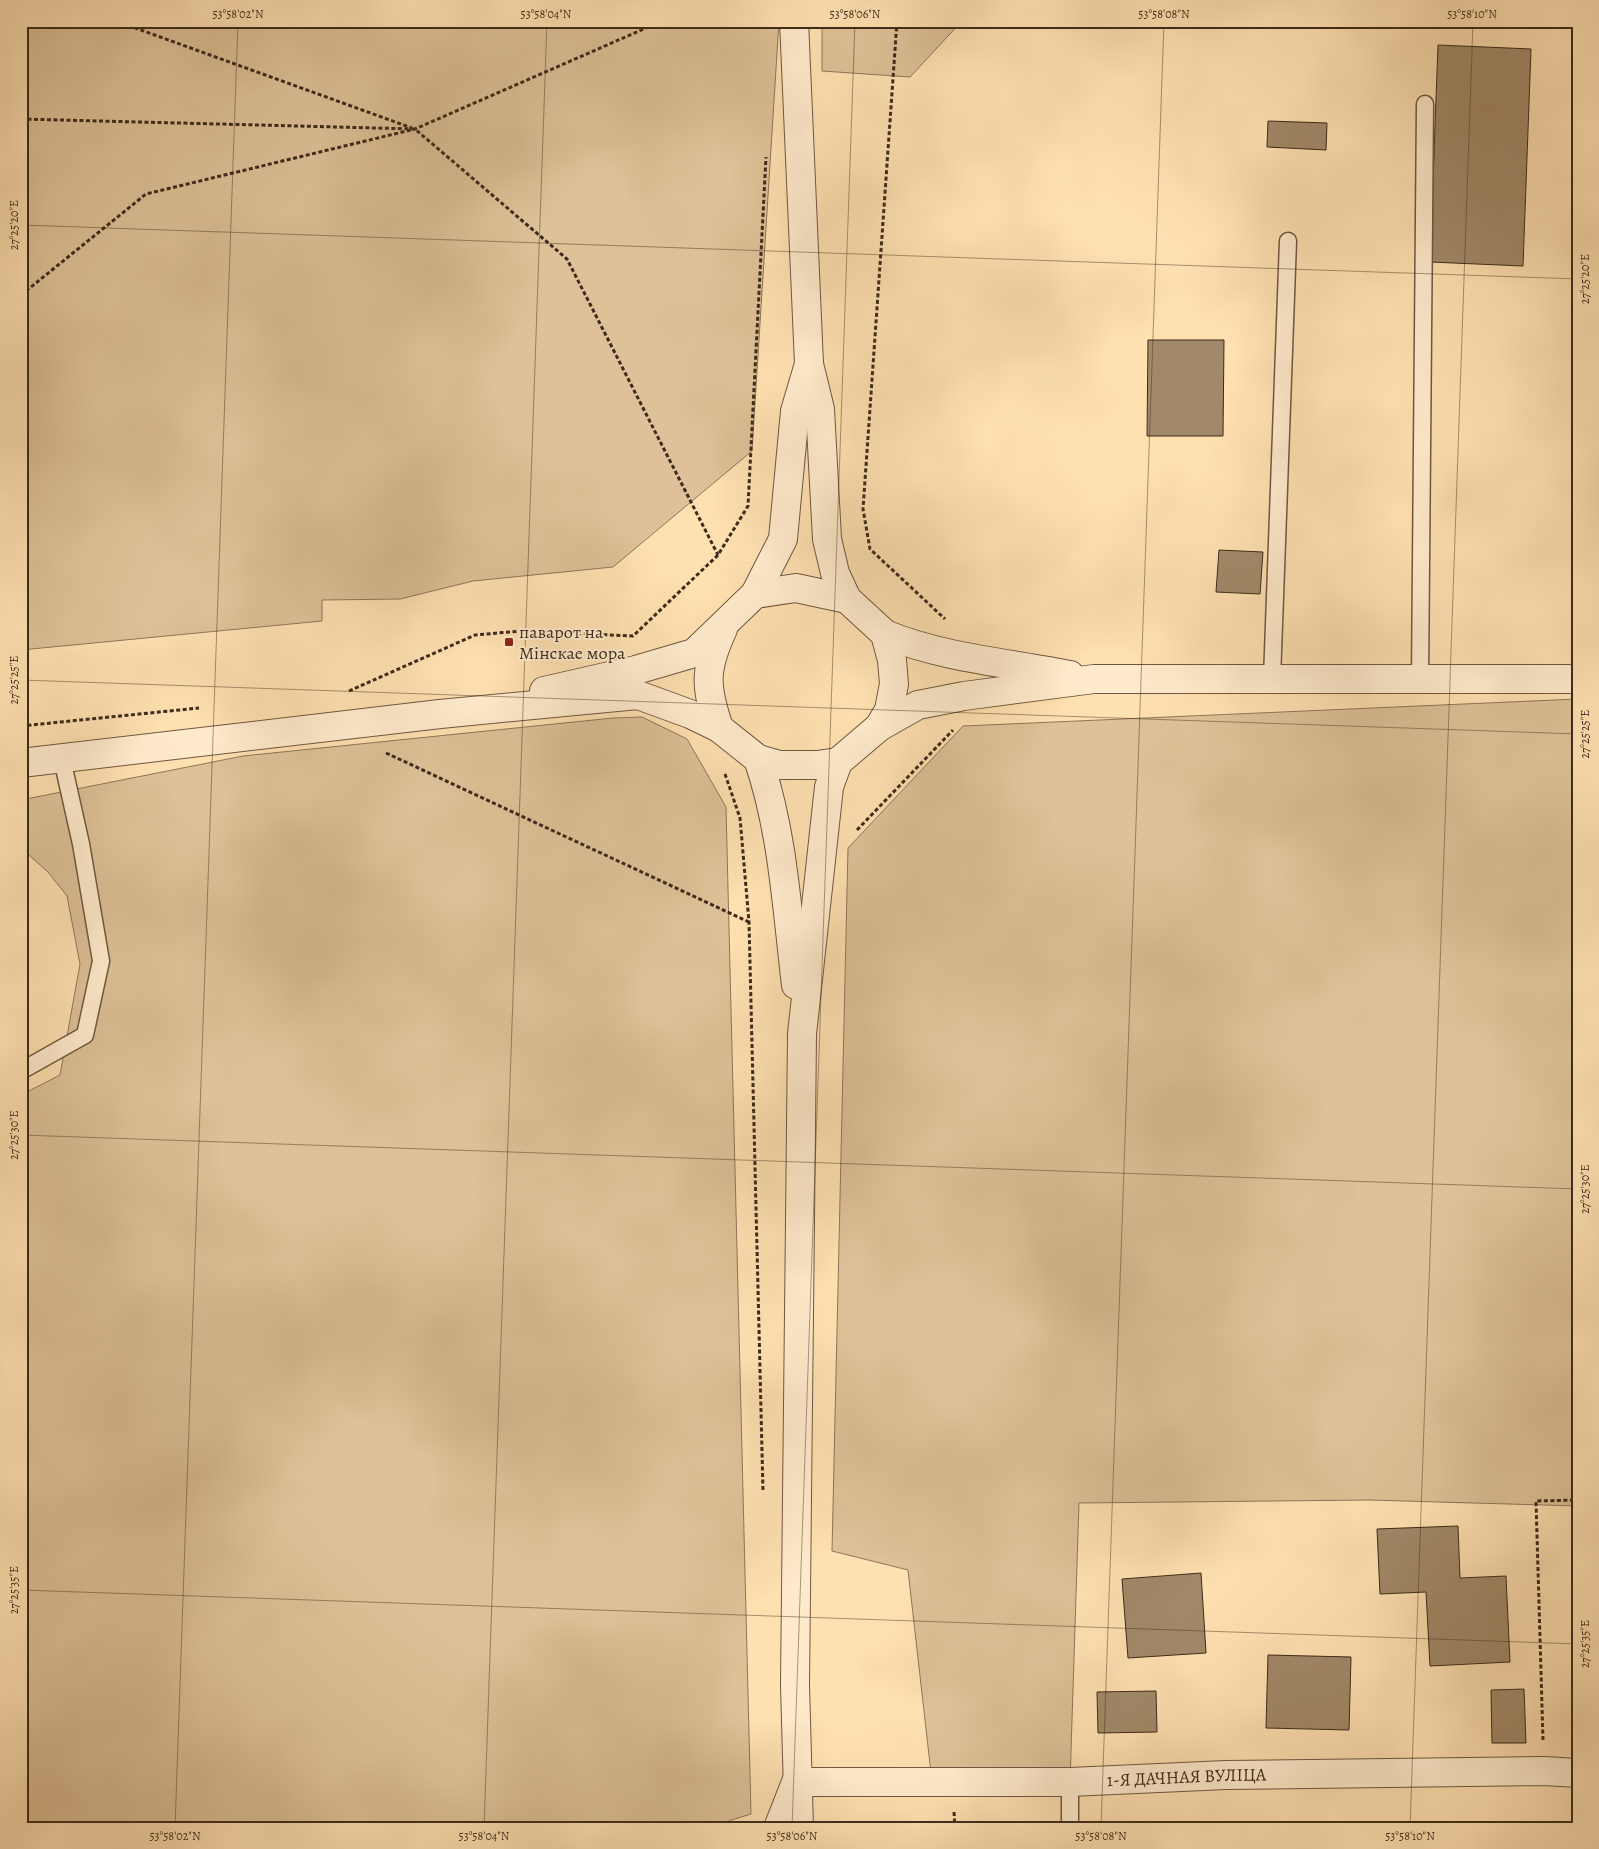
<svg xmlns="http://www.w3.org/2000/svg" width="1599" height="1849" font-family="Alegreya,serif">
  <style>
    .green { fill: #dec198; stroke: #8e765a }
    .building { fill: #a28969; stroke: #3d2b1b }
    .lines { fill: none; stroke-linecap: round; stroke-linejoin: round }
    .service-casing { stroke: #6e5840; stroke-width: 19 }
    .minor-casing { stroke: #6e5840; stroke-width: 30 }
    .tertiary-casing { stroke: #6e5840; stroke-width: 30 }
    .path { stroke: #3d2b1b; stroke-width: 3; stroke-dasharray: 4 2.5; stroke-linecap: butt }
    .service { stroke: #ffebcc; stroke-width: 16 }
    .minor { stroke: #ffebcc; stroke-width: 28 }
    .tertiary { stroke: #ffebcc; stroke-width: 28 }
    .ticks { fill: none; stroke: #3d2b1b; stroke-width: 1; stroke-opacity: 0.45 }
    .poi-dot { fill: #8f2418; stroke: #ffebcc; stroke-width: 2 }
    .labels { text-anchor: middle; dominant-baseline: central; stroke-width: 4; stroke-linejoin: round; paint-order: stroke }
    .poi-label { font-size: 18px; fill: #3d2b1b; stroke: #ffebcc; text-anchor: start }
    .street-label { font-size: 18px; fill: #3d2b1b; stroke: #ffebcc }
    .neatline { fill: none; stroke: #3d2b1b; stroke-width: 2 }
    .ticks-label { font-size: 12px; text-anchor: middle; fill: #3d2b1b }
  </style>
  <rect width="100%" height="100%" fill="#ffe0b1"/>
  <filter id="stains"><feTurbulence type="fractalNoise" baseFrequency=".004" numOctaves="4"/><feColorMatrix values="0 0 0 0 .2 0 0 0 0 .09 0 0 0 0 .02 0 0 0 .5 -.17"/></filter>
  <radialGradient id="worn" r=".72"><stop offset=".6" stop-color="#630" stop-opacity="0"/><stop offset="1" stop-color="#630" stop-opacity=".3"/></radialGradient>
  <g class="green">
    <polygon points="21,21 779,21 752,451 613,567 473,581 400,599 322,600 322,621 21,650"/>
    <polygon points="822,21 962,21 910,77 822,71"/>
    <polygon points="1578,699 1578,1506 1369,1500 1079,1503 1070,1782 931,1773 908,1570 832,1551 848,848 963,726"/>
    <polygon points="642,717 687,739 726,807 751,1814 706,1828 21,1828 21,1095 60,1075 80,964 67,896 48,872 21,848 21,800 243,756 613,718"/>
  </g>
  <g class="building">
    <polygon points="1438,45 1531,49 1523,266 1430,262"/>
    <polygon points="1268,121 1327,123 1326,150 1267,147"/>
    <polygon points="1148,340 1224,340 1223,436 1147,436"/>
    <polygon points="1219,550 1263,552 1260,594 1216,592"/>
    <polygon points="1458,1526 1460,1578 1506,1576 1510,1662 1430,1666 1426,1592 1380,1594 1377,1529"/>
    <polygon points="1201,1573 1206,1653 1128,1658 1122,1579"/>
    <polygon points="1268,1655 1351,1657 1349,1730 1266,1728"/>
    <polygon points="1524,1689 1526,1743 1492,1743 1491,1690"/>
    <polygon points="1156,1691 1157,1732 1098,1733 1097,1692"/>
  </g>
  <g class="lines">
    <g class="service-casing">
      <g id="service">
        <polyline points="1272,679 1288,241"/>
        <polyline points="1420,679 1425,104"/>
        <polyline points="21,1071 85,1035 101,961 81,844 62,759"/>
        <polyline points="1070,1782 1070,1828"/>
      </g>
    </g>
    <g class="minor-casing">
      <g id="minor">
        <path d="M885 634C943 658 1009 663 1070 675"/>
        <polyline points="879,727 918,705 964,696 1094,679 1578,679"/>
        <path id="s1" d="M778 1828 796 1782H1070L1226 1775 1544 1771 1578 1773"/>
      </g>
    </g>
    <g class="tertiary-casing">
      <g id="tertiary">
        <polyline points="794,21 809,364 820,409 827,539 835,573 847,599 885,634 892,660 894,684 889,710 879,727 838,762 829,787 802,1034 795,1685 799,1828"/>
        <polyline points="755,594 796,588 847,599"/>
        <polyline points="544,691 636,670 694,653 755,594 783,539 795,411 809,364"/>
        <path d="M719 728C705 686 704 670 723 629"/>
        <path d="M758 759C783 831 787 911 796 985"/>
        <polyline points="21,763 440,714 638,695 690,714 719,728 758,759 779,765 817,765 838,762"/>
      </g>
    </g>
    <g class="path">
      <polyline points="116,21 412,128"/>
      <polyline points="897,21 863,509 870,549 945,619"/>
      <polyline points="21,119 415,129 567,259 718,555"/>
      <polyline points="21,295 146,194 415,129 662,21"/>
      <polyline points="349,691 475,635 521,631 633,636 718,555 748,506 766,157"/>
      <polyline points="21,726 199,708"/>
      <polyline points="386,753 749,922"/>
      <polyline points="725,774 740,818 749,922 763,1492"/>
      <polyline points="857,830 953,730"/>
      <polyline points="1543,1740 1536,1501 1578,1500"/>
      <polyline points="954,1812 955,1828"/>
    </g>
    <use href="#service" class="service"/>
    <use href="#minor" class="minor"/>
    <use href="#tertiary" class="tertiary"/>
  </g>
  <path class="ticks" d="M21 225 1578 279M21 680 1578 734M21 1135 1578 1189M21 1590 1578 1644M175 1828 238 21M484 1828 547 21M792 1828 855 21M1101 1828 1164 21M1410 1828 1473 21"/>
  <rect class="poi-dot" x="504" y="637" width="10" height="10" rx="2.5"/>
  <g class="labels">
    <g class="poi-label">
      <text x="519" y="632">паварот на<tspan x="519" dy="21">Мінскае мора</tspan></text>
    </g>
    <g class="street-label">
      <text stroke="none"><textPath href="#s1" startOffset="440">1-Я ДАЧНАЯ ВУЛІЦА</textPath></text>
    </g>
  </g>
  <rect width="1599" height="1849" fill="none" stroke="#ffe0b1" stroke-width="55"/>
  <rect x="28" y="28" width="1544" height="1794" class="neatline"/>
  <g class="ticks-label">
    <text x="238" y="18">53°58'02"N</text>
    <text x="546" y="18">53°58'04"N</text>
    <text x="855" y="18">53°58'06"N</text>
    <text x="1164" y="18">53°58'08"N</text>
    <text x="1472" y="18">53°58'10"N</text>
    <text transform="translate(14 225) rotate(-90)" y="4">27°25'20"E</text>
    <text transform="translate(1585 279) rotate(-90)" y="4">27°25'20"E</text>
    <text transform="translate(14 680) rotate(-90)" y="4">27°25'25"E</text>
    <text transform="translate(1585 734) rotate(-90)" y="4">27°25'25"E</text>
    <text transform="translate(14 1135) rotate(-90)" y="4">27°25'30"E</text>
    <text transform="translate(1585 1189) rotate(-90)" y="4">27°25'30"E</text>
    <text transform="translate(14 1590) rotate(-90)" y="4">27°25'35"E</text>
    <text transform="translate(1585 1644) rotate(-90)" y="4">27°25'35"E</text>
    <text x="175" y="1840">53°58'02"N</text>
    <text x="484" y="1840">53°58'04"N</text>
    <text x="792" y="1840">53°58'06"N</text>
    <text x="1101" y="1840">53°58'08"N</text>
    <text x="1410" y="1840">53°58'10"N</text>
  </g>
  <rect width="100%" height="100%" filter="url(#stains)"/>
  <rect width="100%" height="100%" fill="url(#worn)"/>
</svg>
